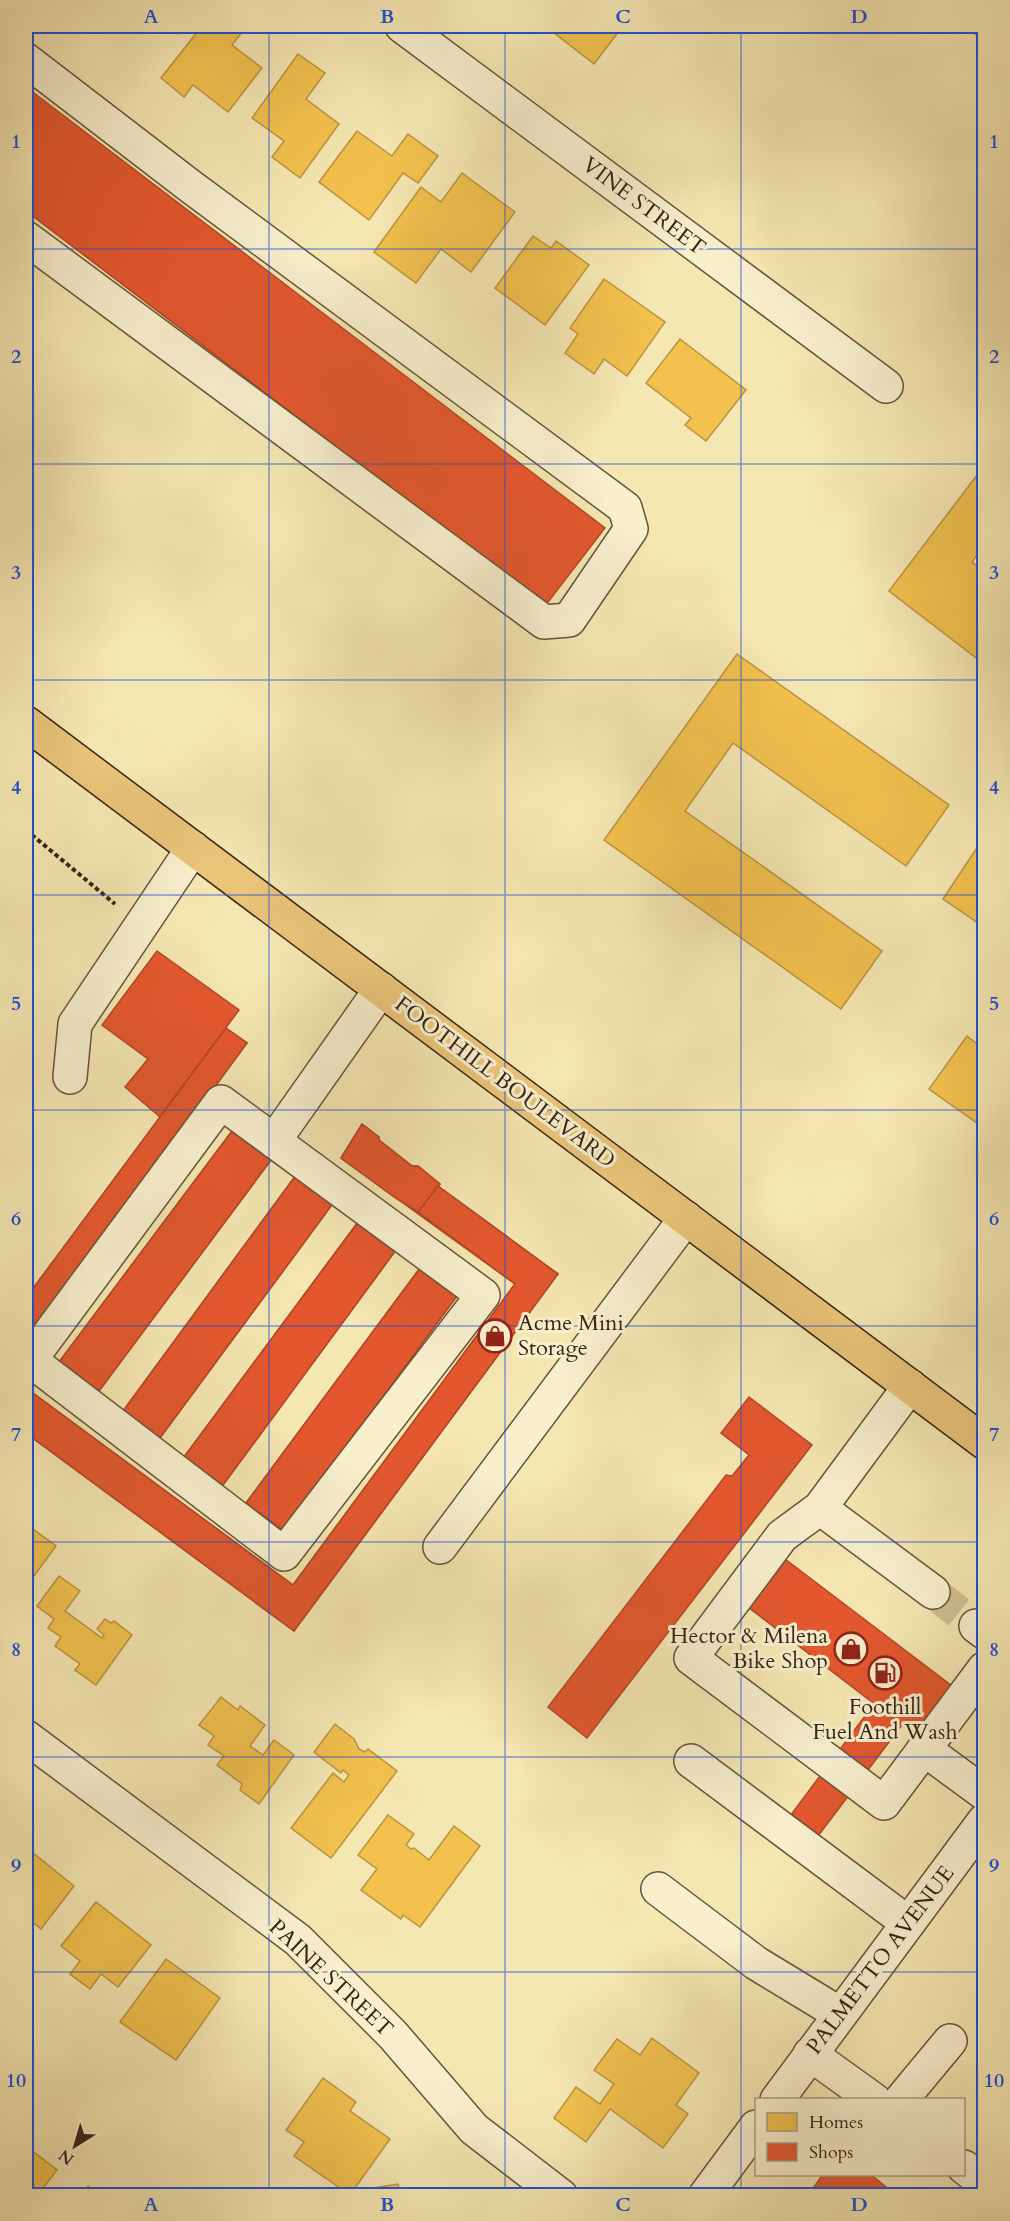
<svg xmlns="http://www.w3.org/2000/svg" width="1010" height="2221" font-family="Cardo,serif">
  <style>
    .homes { fill: #f2c14e; stroke: #ba923d; stroke-width: 1.5 }
    .shops { fill: #e4572e; stroke: #b04726; stroke-width: 1.5 }
    .lines { fill: none; stroke-linecap: round; stroke-linejoin: round }
    .minor-tunnel { stroke: #cfc093; stroke-width: 33; stroke-dasharray: 33 16; stroke-linecap: butt }
    .minor-casing { stroke: #66543c; stroke-width: 36 }
    .major-casing { stroke: #362315; stroke-width: 36 }
    .path { stroke: #362315; stroke-width: 4; stroke-dasharray: 4.5 3; stroke-linecap: butt }
    .minor { stroke: #f8efcd; stroke-width: 33 }
    .major { stroke: #eac479; stroke-width: 33 }
    .grid { fill: none; stroke: #1d4ed8; stroke-width: 1.5; stroke-opacity: 0.55 }
    .labels { text-anchor: middle; dominant-baseline: central; stroke-width: 6; stroke-linejoin: round; paint-order: stroke }
    .street-label { font-size: 22px; fill: #362315; stroke: #f8efcd }
    .poi-label { font-size: 22px; fill: #362315; stroke: #f8efcd; text-anchor: start }
    .neatline { fill: none; stroke: #1d4ed8; stroke-width: 2 }
    .grid-label { font-size: 20px; text-anchor: middle; font-weight: bold; fill: #1d4ed8 }
  </style>
  <rect width="100%" height="100%" fill="#f5e7b2"/>
  <filter id="stains"><feTurbulence type="fractalNoise" baseFrequency=".00333" numOctaves="4"/><feColorMatrix values="0 0 0 0 .2 0 0 0 0 .09 0 0 0 0 .02 0 0 0 .5 -.17"/></filter>
  <radialGradient id="worn" r=".72"><stop offset=".6" stop-color="#630" stop-opacity="0"/><stop offset="1" stop-color="#630" stop-opacity=".3"/></radialGradient>
  <g class="homes">
    <polygon points="167,26 184,26 178,34"/>
    <polygon points="202,26 247,26 232,45 262,68 228,112 193,85 184,97 161,78"/>
    <polygon points="552,26 623,26 594,64 549,29"/>
    <polygon points="963,26 984,26 984,29 979,37"/>
    <polygon points="298,54 325,73 306,99 339,124 300,178 272,157 284,141 252,118"/>
    <polygon points="357,131 392,156 408,134 438,156 418,183 403,173 369,220 319,182"/>
    <polygon points="462,173 515,212 471,272 441,249 416,283 374,252 421,187 441,202"/>
    <polygon points="533,236 551,248 556,241 589,265 545,325 495,288"/>
    <polygon points="604,279 665,322 627,376 604,359 594,374 565,353 578,334 570,328"/>
    <polygon points="680,339 746,390 706,441 685,425 691,418 646,383"/>
    <polygon points="984,466 984,545 972,562 984,572 984,664 889,591"/>
    <polygon points="737,654 949,805 906,866 733,743 685,811 882,951 841,1009 604,840"/>
    <polygon points="984,837 984,927 943,899"/>
    <polygon points="967,1036 984,1049 984,1128 929,1089"/>
    <polygon points="26,1524 56,1546 26,1587"/>
    <polygon points="59,1576 80,1591 65,1611 102,1638 104,1635 97,1629 105,1619 111,1623 114,1621 132,1635 96,1685 75,1670 80,1664 55,1646 61,1637 48,1628 54,1619 37,1606"/>
    <polygon points="221,1697 238,1710 240,1706 265,1725 250,1746 263,1755 274,1740 294,1755 259,1804 240,1790 242,1784 217,1765 224,1756 208,1745 214,1736 199,1725"/>
    <polygon points="335,1724 354,1739 359,1749 365,1752 368,1749 397,1771 331,1858 291,1828 333,1773 344,1782 349,1775 343,1770 341,1773 314,1752"/>
    <polygon points="388,1815 414,1834 406,1845 411,1849 414,1848 429,1860 454,1826 480,1846 420,1927 403,1915 401,1919 361,1890 377,1869 358,1855"/>
    <polygon points="27,1848 74,1886 41,1929 26,1917"/>
    <polygon points="96,1902 151,1945 118,1987 101,1974 90,1989 70,1974 80,1961 61,1946"/>
    <polygon points="166,1959 220,1998 176,2060 120,2022"/>
    <polygon points="652,2038 699,2073 676,2105 688,2114 663,2148 610,2109 586,2142 554,2118 576,2087 600,2104 614,2084 594,2070 617,2039 640,2055"/>
    <polygon points="323,2078 356,2102 350,2111 390,2139 350,2195 294,2156 304,2142 286,2130"/>
    <polygon points="26,2146 57,2170 37,2196 26,2196"/>
    <polygon points="398,2184 400,2196 363,2196 368,2189"/>
    <polygon points="88,2186 102,2196 81,2196"/>
  </g>
  <g class="shops">
    <polygon points="26,87 605,528 545,606 26,211"/>
    <polygon points="157,951 239,1010 160,1117 125,1087 148,1059 102,1025"/>
    <polygon points="226,1028 247,1043 26,1344 26,1298"/>
    <polygon points="226,1028 247,1043 26,1344 26,1298"/>
    <polygon points="362,1124 379,1137 379,1140 412,1166 418,1166 440,1184 438,1186 558,1274 294,1631 26,1433 26,1388 293,1585 515,1284 341,1158"/>
    <polygon points="362,1124 379,1137 379,1140 412,1166 418,1166 440,1184 418,1212 394,1197 341,1158"/>
    <polygon points="235,1127 274,1156 99,1391 59,1362"/>
    <polygon points="235,1127 274,1156 99,1391 59,1362"/>
    <polygon points="296,1175 334,1202 160,1438 123,1411"/>
    <polygon points="296,1175 334,1202 160,1438 123,1411"/>
    <polygon points="438,1186 558,1274 294,1631 26,1433 26,1388 293,1585 515,1284 418,1212"/>
    <polygon points="358,1222 396,1250 223,1485 184,1457"/>
    <polygon points="358,1222 396,1250 223,1485 184,1457"/>
    <polygon points="420,1268 457,1296 284,1531 246,1503"/>
    <polygon points="420,1268 457,1296 284,1531 246,1503"/>
    <polygon points="749,1397 812,1445 587,1738 548,1707 726,1475 732,1476 749,1455 721,1433"/>
    <polygon points="785,1559 952,1686 915,1735 748,1607"/>
    <polygon points="874,1704 902,1725 815,1840 787,1820"/>
    <polygon points="984,1951 984,1971 980,1967 979,1957"/>
    <polygon points="823,2174 870,2174 896,2195 899,2191 905,2196 808,2196"/>
  </g>
  <g class="lines">
    <polyline class="minor-tunnel" points="933,1592 976,1626"/>
    <g class="minor-casing">
      <g id="minor">
        <polyline points="402,26 886,386"/>
        <polyline points="26,60 190,186 625,508 631,529 569,620 544,622 26,238"/>
        <polyline points="70,1077 75,1024 193,848"/>
        <polygon points="221,1102 483,1295 284,1554 30,1360"/>
        <polyline points="274,1141 381,989"/>
        <polyline points="910,1386 820,1508 782,1536 691,1658 884,1803 984,1669"/>
        <polyline points="820,1508 933,1592"/>
        <polyline points="440,1547 686,1218"/>
        <polyline points="976,1626 984,1632"/>
        <polyline points="26,1737 298,1940 393,2035 474,2129 561,2196"/>
        <polyline points="924,1749 984,1793"/>
        <polyline points="691,1761 908,1923"/>
        <polyline points="658,1889 756,1963 840,2014"/>
        <polyline points="810,2054 874,2100"/>
        <polyline points="777,2100 984,1821"/>
        <polyline points="901,2100 950,2041"/>
        <polyline points="964,2167 984,2183"/>
        <polyline points="705,2196 756,2127"/>
      </g>
    </g>
    <g class="major-casing">
      <polyline id="major" points="26,723 984,1442"/>
    </g>
    <polyline class="path" points="26,830 115,904"/>
    <use href="#minor" class="minor"/>
    <use href="#major" class="major"/>
  </g>
  <path class="grid" d="M269 26V2196M505 26V2196M741 26V2196M26 249H984M26 464H984M26 680H984M26 895H984M26 1110H984M26 1326H984M26 1542H984M26 1757H984M26 1972H984"/>
  <defs>
    <g id="shop-ring" transform="scale(1.725)"><circle r="9.5" fill="#f8efcd" stroke="#8f2418" stroke-width="1.5"/><path d="M-5-2.5h2.3a2.7 3.5 0 0 1 5.4 0H5L5.5 6h-11ZM-1.5-2.5h3a1.5 2.3 0 0 0-3 0Z" fill="#8f2418"/></g>
    <g id="fuel-ring" transform="scale(1.725)"><circle r="9.5" fill="#f8efcd" stroke="#8f2418" stroke-width="1.5"/><path d="M-5.5-6h7V0h2V4h1.3V-2.5L3-4.5l.8-.8L6-3V5H2.5V1h-1V6h-7ZM-4.2-4.7v3.2H.2V-4.7Z" fill="#8f2418"/></g>
  </defs>
  <g fill-rule="evenodd">
    <use href="#shop-ring" x="495" y="1336"/>
    <use href="#shop-ring" x="851" y="1649"/>
    <use href="#fuel-ring" x="885" y="1673"/>
  </g>
  <g class="labels">
    <g class="street-label">
      <text transform="translate(644 206) rotate(37)">VINE STREET</text>
      <text transform="translate(505 1082) rotate(37)">FOOTHILL BOULEVARD</text>
      <text transform="translate(880 1960) rotate(-53)">PALMETTO AVENUE</text>
      <text transform="translate(331 1978) rotate(43)">PAINE STREET</text>
    </g>
    <g class="poi-label">
      <text x="518" y="1323">Acme Mini<tspan x="518" dy="25">Storage</tspan></text>
      <text x="828" y="1636" text-anchor="end">Hector &amp; Milena<tspan x="828" dy="25">Bike Shop</tspan></text>
      <text x="885" y="1707" text-anchor="middle">Foothill<tspan x="885" dy="25">Fuel And Wash</tspan></text>
    </g>
  </g>
  <rect width="1010" height="2221" fill="none" stroke="#f5e7b2" stroke-width="66"/>
  <rect x="755" y="2098" width="210" height="78" fill="#f8efcd" stroke="#aa9d83" stroke-width="1.5"/>
  <rect x="767" y="2113" width="30" height="18" fill="#f2c14e" stroke="#aa9d83" stroke-width="1.5"/>
  <text x="809" y="2128" font-size="18" fill="#362315">Homes</text>
  <rect x="767" y="2143" width="30" height="18" fill="#e4572e" stroke="#aa9d83" stroke-width="1.5"/>
  <text x="809" y="2158" font-size="18" fill="#362315">Shops</text>
  <g transform="translate(75 2146) rotate(217)" stroke="#f8efcd" stroke-width="4.5" paint-order="stroke">
  <path d="M0-4.5L10 22L0 15L-10 22Z" fill="#362315"/>
  <text y="-9" font-size="16" font-weight="bold" text-anchor="middle" fill="#362315">N</text>
  </g>
  <rect x="33" y="33" width="944" height="2155" class="neatline"/>
  <g class="grid-label">
    <text x="151" y="23">A</text>
    <text x="387" y="23">B</text>
    <text x="623" y="23">C</text>
    <text x="859" y="23">D</text>
    <text x="16" y="148">1</text>
    <text x="994" y="148">1</text>
    <text x="16" y="363">2</text>
    <text x="994" y="363">2</text>
    <text x="16" y="579">3</text>
    <text x="994" y="579">3</text>
    <text x="16" y="794">4</text>
    <text x="994" y="794">4</text>
    <text x="16" y="1010">5</text>
    <text x="994" y="1010">5</text>
    <text x="16" y="1225">6</text>
    <text x="994" y="1225">6</text>
    <text x="16" y="1441">7</text>
    <text x="994" y="1441">7</text>
    <text x="16" y="1656">8</text>
    <text x="994" y="1656">8</text>
    <text x="16" y="1872">9</text>
    <text x="994" y="1872">9</text>
    <text x="16" y="2087">10</text>
    <text x="994" y="2087">10</text>
    <text x="151" y="2211">A</text>
    <text x="387" y="2211">B</text>
    <text x="623" y="2211">C</text>
    <text x="859" y="2211">D</text>
  </g>
  <rect width="100%" height="100%" filter="url(#stains)"/>
  <rect width="100%" height="100%" fill="url(#worn)"/>
</svg>
